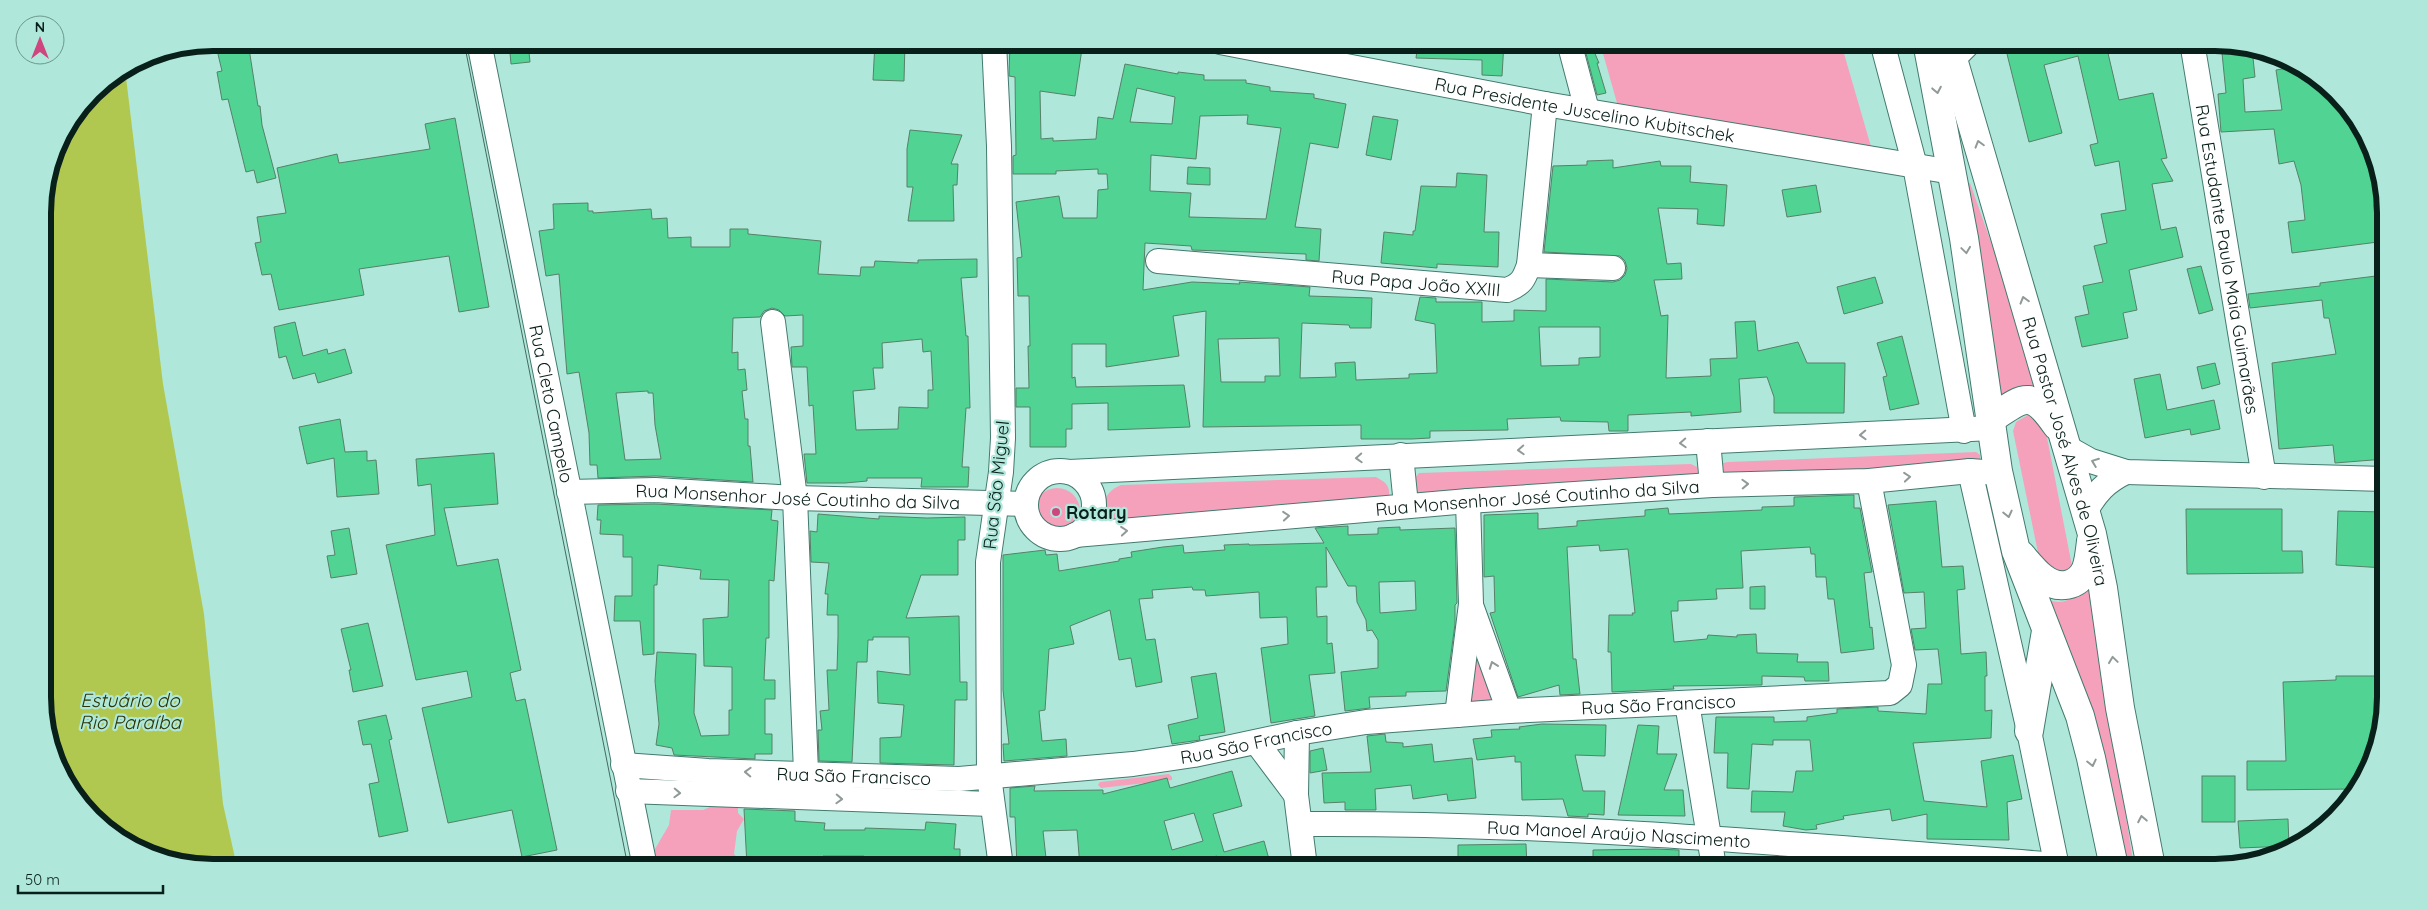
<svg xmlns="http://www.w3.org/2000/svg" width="2428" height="910" font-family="Quicksand,sans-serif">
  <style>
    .green { fill: #f5a1bc }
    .water { fill: #b1c850 }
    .building { fill: #50d393; stroke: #568169; fill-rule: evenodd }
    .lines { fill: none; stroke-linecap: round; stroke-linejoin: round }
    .minor-casing { stroke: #437a6e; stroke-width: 26 }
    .highway-casing { stroke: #437a6e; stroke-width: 30 }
    .minor { stroke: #fff; stroke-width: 24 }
    .highway { stroke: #fff; stroke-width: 28 }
    .tram { stroke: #466961; stroke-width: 1 }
    .oneway { stroke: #909a98 }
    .poi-dot { fill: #cf457e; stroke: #afe8da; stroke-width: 2 }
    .labels { text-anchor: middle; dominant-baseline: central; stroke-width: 4.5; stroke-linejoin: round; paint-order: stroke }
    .street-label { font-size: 18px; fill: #081f1a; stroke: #afe8da }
    .poi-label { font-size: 18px; font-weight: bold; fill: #081f1a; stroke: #afe8da; text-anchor: start }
    .water-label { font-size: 19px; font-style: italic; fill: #2c3401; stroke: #afe8da }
    .rim { fill: none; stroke: #081f1a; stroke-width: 6 }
  </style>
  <rect width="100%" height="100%" fill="#afe8da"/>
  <g class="green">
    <polygon points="1600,43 1841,43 1872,150 1619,110"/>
    <polygon points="1970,183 2023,333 2041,390 2000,405 1962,186"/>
    <polygon points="2028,415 2032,415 2045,427 2072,566 2071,573 2042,572 2013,431 2016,422"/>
    <polygon points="1976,452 1980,455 1980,459 1977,463 1734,476 1724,474 1723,463 1728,462"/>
    <polygon points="1691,464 1697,467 1698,476 1416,495 1415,478 1419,473"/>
    <path d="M1376 477C1385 482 1390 485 1389 496L1114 524C1099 510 1102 492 1121 485Z"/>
    <circle cx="1057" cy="511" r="23"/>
    <path d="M2089 588 2134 867H2122L2039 596C2062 608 2069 600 2089 588Z"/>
    <polygon points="1472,635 1495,697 1492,703 1472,706 1469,699"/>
    <polygon points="1169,774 1172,777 1172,780 1101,788 1098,785 1100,782"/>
    <polygon points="738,795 738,813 744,819 737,831 734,854 746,867 668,867 653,863 652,854 669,825 671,810 703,810"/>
  </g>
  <polygon class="water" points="125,69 163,384 204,614 223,804 237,867 213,867 158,859 85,810 46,730 43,201 60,137 100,85"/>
  <g class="building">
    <polygon points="224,42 248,42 258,106 260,106 262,125 276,178 257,183 254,170 246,172 228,99 222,100 217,72 222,71 217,50 225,48"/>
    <polygon points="509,42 528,42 530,62 511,64"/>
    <polygon points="875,42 905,42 904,81 873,80"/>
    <path d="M1010 42 1062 52 1063 42H1083L1075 96 1040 91 1041 139 1053 138V141L1096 139 1098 117 1113 119 1125 64 1178 74V72L1204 75V80H1246V83L1270 87V91L1314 94V98L1346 104 1338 148 1310 143 1295 227 1321 229 1319 261 1306 260V254L1192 250 1191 246 1145 243 1143 290 1192 282 1240 284 1239 282 1310 287 1309 296 1372 298 1371 328H1350L1349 325 1302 323 1300 378 1336 377 1335 363 1355 362 1356 380 1409 378V374L1437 373 1435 324 1415 320 1420 297 1436 298V302H1482V322L1514 321V310L1546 311V279L1613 282 1620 280 1625 275 1627 268 1625 261 1620 256 1544 252 1553 166 1587 165V161L1613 160V168L1660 161 1661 166H1691L1690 182 1727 185 1724 226 1697 224 1698 209 1658 208 1667 264 1681 263 1682 279 1654 280 1661 316 1668 315 1666 378 1711 376 1710 359 1737 358 1735 322 1755 321 1758 351 1798 342 1807 363H1845L1844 413H1774V397L1767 377 1739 379 1741 412 1691 416V412L1628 415V431H1609L1608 422 1561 421 1560 417 1507 419 1508 430 1430 431V438L1412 439H1361V425L1203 427 1206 311 1173 316 1179 356 1106 367V344H1072V378L1075 377 1076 387 1184 385 1190 427 1108 430V403L1072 404V429H1066V447H1030V407H1016V388H1029L1028 346H1030L1029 296H1018L1017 258 1022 257 1016 202 1059 196 1063 218H1097L1098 190 1108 189 1107 174H1098V169L1056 171V174H1013V156L1016 155 1015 77 1009 76ZM1137 88 1175 97 1172 124 1130 122ZM1248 115 1247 124 1281 128 1266 219 1189 217 1191 193 1150 191 1151 155 1196 159 1200 116ZM1539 327H1600V357L1579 358V365L1541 366ZM1279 338 1280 376H1265V382H1221L1218 339Z"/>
    <polygon points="1418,42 1504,42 1502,76 1482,75 1482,60 1416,58"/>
    <polygon points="1583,42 1590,42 1599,63 1597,63 1606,93 1597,95"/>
    <polygon points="2034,42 2111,42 2112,48 2107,49 2119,100 2153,93 2167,158 2161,159 2173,181 2152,184 2161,230 2176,227 2183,257 2129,270 2137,310 2123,313 2128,338 2082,347 2075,317 2089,314 2083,286 2103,282 2094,246 2107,243 2101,214 2126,210 2119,161 2095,166 2090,145 2098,143 2078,56 2044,65 2062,133 2029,142 2006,50"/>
    <polygon points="2221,43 2252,48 2255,77 2243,79 2245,112 2282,110 2276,70 2294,67 2343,101 2368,138 2384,190 2384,204 2374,205 2378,242 2292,253 2288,222 2305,220 2301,185 2294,161 2279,164 2274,129 2221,132 2218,94 2226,93"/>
    <polygon points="1373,116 1398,120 1391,160 1366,155"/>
    <polygon points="455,118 489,307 459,312 449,256 359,269 364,295 279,310 271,274 262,275 255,243 261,242 257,217 286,213 277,168 337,154 339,163 430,149 425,124"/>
    <polygon points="910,130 962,135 951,164 958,164 957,185 953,185 954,221 908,221 913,187 907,187 907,149"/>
    <polygon points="1188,167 1210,168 1210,185 1187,184"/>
    <polygon points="1457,173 1487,175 1484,232 1499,232 1498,267 1437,264 1437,268 1381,263 1384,232 1413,235 1413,231 1415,231 1421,186 1456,187"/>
    <polygon points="1816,185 1821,212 1787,217 1782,190"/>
    <path d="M588 203V211H593V213L651 209 652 219 667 218 668 238 691 237V247H730V229H748V234L821 241 818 274 860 276 861 267H874L875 261 918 263V260L977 259V277L961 278 966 336H968L970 408H966L962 467H969L968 487H921L922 478H867V481L845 483H807L804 454H816L813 405 809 406 807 367H792L791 347 803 346V315L785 316 779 310 772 308 764 311 760 317 733 318 732 353 738 352V370L745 369 747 390 742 391 745 419H748V446H750L753 482 656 476 598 478 597 465H590L589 433 579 372 567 374 559 274 546 276 539 231 554 229 553 204ZM922 339 923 352 931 351 933 390H928V408L899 407 898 429 856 430 853 391 875 389 873 368H883L882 343ZM648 391V393H653L655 425 661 459 625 460 616 393Z"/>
    <polygon points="2201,266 2213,310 2199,314 2187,269"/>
    <polygon points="2384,275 2385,459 2335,463 2333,445 2279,449 2272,363 2336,354 2329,318 2324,318 2322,300 2250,308 2248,294 2320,286 2320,283"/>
    <polygon points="1875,277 1883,303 1844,314 1837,287"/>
    <polygon points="295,322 303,356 327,349 328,354 345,349 352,373 318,383 315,373 293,379 286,356 279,358 274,327"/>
    <polygon points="1902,336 1919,404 1890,410 1883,377 1887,376 1877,343"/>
    <polygon points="2215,363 2220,384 2202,389 2197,367"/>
    <polygon points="2160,374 2167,410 2214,400 2220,429 2191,435 2190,429 2145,438 2134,379"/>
    <polygon points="340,419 345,452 367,451 367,461 376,460 379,494 337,497 334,458 307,464 299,427"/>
    <polygon points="494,453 498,504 444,508 457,566 498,559 521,670 510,673 516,701 525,699 557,850 522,857 512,810 448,823 422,708 472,697 467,671 416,680 386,545 435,535 431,484 418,486 416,459"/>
    <polygon points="1854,495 1854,508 1860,508 1872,572 1864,573 1870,628 1872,627 1874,649 1841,653 1834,599 1828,599 1826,577 1816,577 1815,554 1811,554 1810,547 1741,551 1743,588 1716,589 1717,599 1678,601 1678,611 1671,611 1674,642 1707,639 1708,635 1737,637 1737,635 1756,634 1757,653 1798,654 1797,662 1828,662 1829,681 1805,681 1804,677 1762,676 1762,685 1673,686 1674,689 1612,692 1611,652 1608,652 1609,615 1633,615 1632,613 1635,613 1628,549 1600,551 1599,545 1567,547 1573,659 1576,659 1580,694 1560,695 1559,685 1518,697 1490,613 1495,612 1494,576 1484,577 1484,515 1538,513 1538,529 1577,526 1577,521 1645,516 1645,510 1668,508 1669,514 1762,510 1762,507 1794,506 1794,497"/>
    <polygon points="1936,501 1942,567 1963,566 1965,589 1957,590 1961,654 1986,652 1987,676 1985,676 1985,711 1992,710 1991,738 1913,743 1924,801 1987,807 1981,761 2013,755 2022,799 2007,802 2009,840 1927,839 1927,814 1892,821 1890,809 1843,816 1844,819 1816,825 1817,829 1806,830 1783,826 1785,812 1751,812 1752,791 1793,792 1796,771 1813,771 1810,740 1773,740 1773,745 1752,744 1749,789 1727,788 1728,753 1714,753 1716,717 1774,717 1774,722 1807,721 1807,717 1837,713 1837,709 1878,707 1878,711 1926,714 1928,684 1942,684 1938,649 1915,650 1911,629 1926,628 1924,592 1904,593 1888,505"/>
    <polygon points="655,504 772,510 771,520 778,521 774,581 769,580 769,638 766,638 764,680 775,680 775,699 765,699 765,734 772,734 772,754 755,754 755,759 674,755 672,748 656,745 659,724 655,681 657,652 696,654 694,713 701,736 729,735 729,710 732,710 732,667 704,666 703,619 728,617 729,580 700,579 701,570 658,565 657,585 654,585 654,654 643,655 640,621 614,621 615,596 632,596 632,557 623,557 623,535 600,534 601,520 597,520 598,505"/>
    <polygon points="2186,509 2282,509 2282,551 2302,551 2303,573 2187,574"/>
    <polygon points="2338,511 2385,512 2385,568 2336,565"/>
    <polygon points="818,514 879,519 879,516 927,518 965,517 965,540 958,540 958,575 921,575 906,618 959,616 960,682 967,682 967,700 955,700 954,765 880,763 880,738 901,737 904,705 878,703 877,671 910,675 909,637 873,637 873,640 868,640 867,662 857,662 852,762 819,761 818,730 822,730 820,711 829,710 827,670 837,670 838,637 838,615 827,615 828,594 825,594 829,563 811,562 810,531 817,532"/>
    <path d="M1348 526V535L1378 534V528L1400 527V530L1455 528 1457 603 1455 605V624L1446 691 1406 692V696L1369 697 1370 708 1345 711 1341 672 1378 668V640L1372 630 1367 631 1366 620 1357 602 1356 586H1348L1326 547 1327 587H1316L1317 617 1327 616V644L1332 643 1335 673 1309 675 1315 716 1271 723 1261 648 1288 644 1287 617 1260 618 1259 592 1206 596 1205 590H1193L1192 587 1152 590 1153 598 1139 599 1146 640 1155 639 1162 682 1136 687 1131 658 1119 660 1110 610 1070 626 1074 644 1049 649 1045 710 1039 711 1042 741 1066 739 1067 756 1004 761 1003 744H1009L1003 690V555L1045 550 1046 555 1057 554 1059 571 1119 561V559L1132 557 1131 552 1163 547 1183 545 1184 553 1225 550 1224 545 1249 544V545L1324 543 1315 528ZM1415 581 1416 610 1380 613 1379 582Z"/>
    <polygon points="349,528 357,574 331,578 327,556 335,555 331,531"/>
    <polygon points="1765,586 1765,609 1750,609 1750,587"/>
    <polygon points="368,623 383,686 353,692 349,670 351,670 341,629"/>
    <polygon points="1216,673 1225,732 1199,736 1200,740 1172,744 1168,725 1198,718 1191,677"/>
    <polygon points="2336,676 2384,676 2385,703 2377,751 2358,789 2247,790 2247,761 2286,761 2283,682 2336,680"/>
    <polygon points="386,715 392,739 389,740 408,831 379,837 369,784 379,782 371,744 363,745 358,721"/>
    <polygon points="1542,724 1606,725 1605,756 1575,755 1583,791 1605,791 1604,815 1588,814 1588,817 1568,816 1563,799 1522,800 1521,762 1515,762 1515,756 1477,760 1473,739 1492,737 1491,730 1520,729 1519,727"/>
    <polygon points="1638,725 1659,726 1657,754 1677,754 1664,790 1683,790 1685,816 1618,815"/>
    <polygon points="1385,734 1386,742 1403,743 1403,747 1432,744 1434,762 1472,758 1476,798 1448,801 1447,794 1413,799 1411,785 1375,789 1376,810 1345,810 1345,802 1324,803 1322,773 1371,772 1367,736"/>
    <polygon points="1323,748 1327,770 1310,773 1310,751"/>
    <path d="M1232 771 1242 806 1213 814 1224 852 1264 841 1270 863 1255 867H1220L1217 856 1173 867H1080L1077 830 1043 831 1047 867H1017L1015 817H1010V788L1035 786 1034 791 1103 790V794L1167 778 1170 788ZM1194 813 1203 841 1172 850 1164 821Z"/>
    <rect x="2202" y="776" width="33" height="46"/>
    <polygon points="744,809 795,811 795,821 825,823 824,830 865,830 865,828 925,830 926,822 956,824 954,849 960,849 960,866 864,861 864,856 823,856 823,867 776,867 777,864 747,866"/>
    <polygon points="2288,819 2289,846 2240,848 2238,821"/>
    <polygon points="1526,844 1527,867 1458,867 1458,845"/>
    <polygon points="1656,849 1679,850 1679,863 1593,865 1593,850"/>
  </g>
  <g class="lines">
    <g class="minor-casing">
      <g id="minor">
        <path id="s1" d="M479 42 645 867"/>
        <polyline points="994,42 999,146 1003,438 1001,472 988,562 989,776 1001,867"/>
        <path id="s2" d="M1220 42 1545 104 1952 172"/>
        <polyline points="1569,42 1587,110"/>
        <polyline points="1882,42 1915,166 1964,431"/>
        <path id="s3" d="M2192 42 2264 477"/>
        <polyline points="1954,58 1970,42"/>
        <path id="s4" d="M1158 261 1507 290C1522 284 1524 279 1529 265L1545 104"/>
        <polyline points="1529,265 1613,268"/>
        <polyline points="773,322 795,498 807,797"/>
        <polyline points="1708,441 1712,485"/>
        <polyline points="2066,447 2091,461 2126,472 2385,479"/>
        <polyline points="1401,455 1406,505"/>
        <polyline points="1970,471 2029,731 2057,867"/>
        <circle cx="1060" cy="505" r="34"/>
        <polyline points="1069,472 1992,428"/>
        <path id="s5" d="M569 492 655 490 795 498 1026 504"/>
        <path d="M2085 512C2096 493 2105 482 2126 472"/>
        <path id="s6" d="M1075 535 1468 501 1712 485 1869 481 1970 471 1999 473"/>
        <polyline points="1472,608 1509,711"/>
        <polyline points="1687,703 1714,867"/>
        <polyline points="1457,715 1471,604 1468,501"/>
        <polyline points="1297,733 1296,795 1305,867"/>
        <polyline points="1257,743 1296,795"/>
        <path id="s7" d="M623 765 708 771 959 779 1133 764 1194 755 1297 733 1366 722 1509 711 1890 693 1900 685 1904 665 1869 481"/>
        <polyline points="628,791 991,804"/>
        <path id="s8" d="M1300 824C1553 822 1805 845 2057 865"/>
      </g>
    </g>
    <g class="highway-casing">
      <g id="highway">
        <polyline points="1927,42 1964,238 1998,471 2016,551 2080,716 2091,758 2114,867"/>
        <path id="s9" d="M1948 42 2092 534 2103 588 2120 708 2151 867"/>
        <path d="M1991 419C2025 396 2031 389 2057 426"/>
        <path d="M2021 555C2028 563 2035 572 2043 578 2058 590 2078 587 2086 569 2089 561 2090 550 2091 541"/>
        <polyline points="2029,731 2046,631"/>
      </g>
    </g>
    <use href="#minor" class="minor"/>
    <use href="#highway" class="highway"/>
    <polyline class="tram" points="464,42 628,867"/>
  </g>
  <defs><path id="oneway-chevron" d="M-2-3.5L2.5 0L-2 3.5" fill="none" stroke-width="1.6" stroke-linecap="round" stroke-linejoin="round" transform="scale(1.25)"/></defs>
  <g class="oneway">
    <use href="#oneway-chevron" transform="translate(1937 90) rotate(79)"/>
    <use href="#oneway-chevron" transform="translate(1979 144) rotate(-106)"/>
    <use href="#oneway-chevron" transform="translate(1966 250) rotate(82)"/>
    <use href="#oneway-chevron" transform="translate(2024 300) rotate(-106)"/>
    <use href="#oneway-chevron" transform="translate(1863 435) rotate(178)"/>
    <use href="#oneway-chevron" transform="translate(1683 443) rotate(177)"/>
    <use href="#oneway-chevron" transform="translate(1521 450) rotate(177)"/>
    <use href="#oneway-chevron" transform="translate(1359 458) rotate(177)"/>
    <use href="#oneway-chevron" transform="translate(2095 462) rotate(-159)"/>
    <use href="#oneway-chevron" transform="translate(1907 477) rotate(-5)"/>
    <use href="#oneway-chevron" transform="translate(1745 484) rotate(-2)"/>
    <use href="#oneway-chevron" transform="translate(2008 514) rotate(77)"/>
    <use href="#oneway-chevron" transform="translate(1286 516) rotate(-5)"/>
    <use href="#oneway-chevron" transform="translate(1124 531) rotate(-5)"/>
    <use href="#oneway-chevron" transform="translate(2113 660) rotate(-98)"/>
    <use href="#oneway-chevron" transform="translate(1493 665) rotate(-110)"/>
    <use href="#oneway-chevron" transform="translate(2092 763) rotate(77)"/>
    <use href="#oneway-chevron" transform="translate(748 772) rotate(-178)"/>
    <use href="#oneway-chevron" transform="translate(677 793) rotate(2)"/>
    <use href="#oneway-chevron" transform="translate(839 799) rotate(2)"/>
    <use href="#oneway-chevron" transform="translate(2142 819) rotate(-101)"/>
  </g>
  <circle class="poi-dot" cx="1056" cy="512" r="5"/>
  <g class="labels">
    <g class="street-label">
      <text stroke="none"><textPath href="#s2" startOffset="371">Rua Presidente Juscelino Kubitschek</textPath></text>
      <text stroke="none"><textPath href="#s3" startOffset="220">Rua Estudante Paulo Maia Guimarães</textPath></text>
      <text stroke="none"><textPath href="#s4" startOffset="259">Rua Papa João XXIII</textPath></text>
      <text stroke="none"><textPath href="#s1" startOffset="369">Rua Cleto Campelo</textPath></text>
      <text stroke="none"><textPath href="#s9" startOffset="426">Rua Pastor José Alves de Oliveira</textPath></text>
      <text transform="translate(996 485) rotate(-84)">Rua São Miguel</text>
      <text stroke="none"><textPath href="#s5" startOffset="229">Rua Monsenhor José Coutinho da Silva</textPath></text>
      <text stroke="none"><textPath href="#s6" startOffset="464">Rua Monsenhor José Coutinho da Silva</textPath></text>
      <text stroke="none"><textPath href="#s7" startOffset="1041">Rua São Francisco</textPath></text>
      <text stroke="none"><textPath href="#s7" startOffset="636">Rua São Francisco</textPath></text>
      <text stroke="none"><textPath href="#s7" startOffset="231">Rua São Francisco</textPath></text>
      <text stroke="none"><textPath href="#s8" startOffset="319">Rua Manoel Araújo Nascimento</textPath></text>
    </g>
    <g class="poi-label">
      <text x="1066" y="512">Rotary</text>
    </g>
    <g class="water-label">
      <text x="130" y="700">Estuário do<tspan x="130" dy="22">Rio Paraíba</tspan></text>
    </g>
  </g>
  <path d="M0 0H2428V910H0ZM213 51H2215A162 162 0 0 1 2377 213V697A162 162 0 0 1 2215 859H213A162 162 0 0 1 51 697V213A162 162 0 0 1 213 51Z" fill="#afe8da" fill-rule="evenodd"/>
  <path class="rim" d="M213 51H2215A162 162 0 0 1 2377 213V697A162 162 0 0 1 2215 859H213A162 162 0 0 1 51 697V213A162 162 0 0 1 213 51Z"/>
  <g transform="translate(40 40)"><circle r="24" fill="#afe8da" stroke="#6c988d"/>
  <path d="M0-4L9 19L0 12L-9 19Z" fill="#cf457e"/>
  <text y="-8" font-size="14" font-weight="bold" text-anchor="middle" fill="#081f1a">N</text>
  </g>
  <path d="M18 885v8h145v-8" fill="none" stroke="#081f1a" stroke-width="2.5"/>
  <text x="25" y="885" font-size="15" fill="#081f1a" stroke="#afe8da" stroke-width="4" paint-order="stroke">50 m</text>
</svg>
